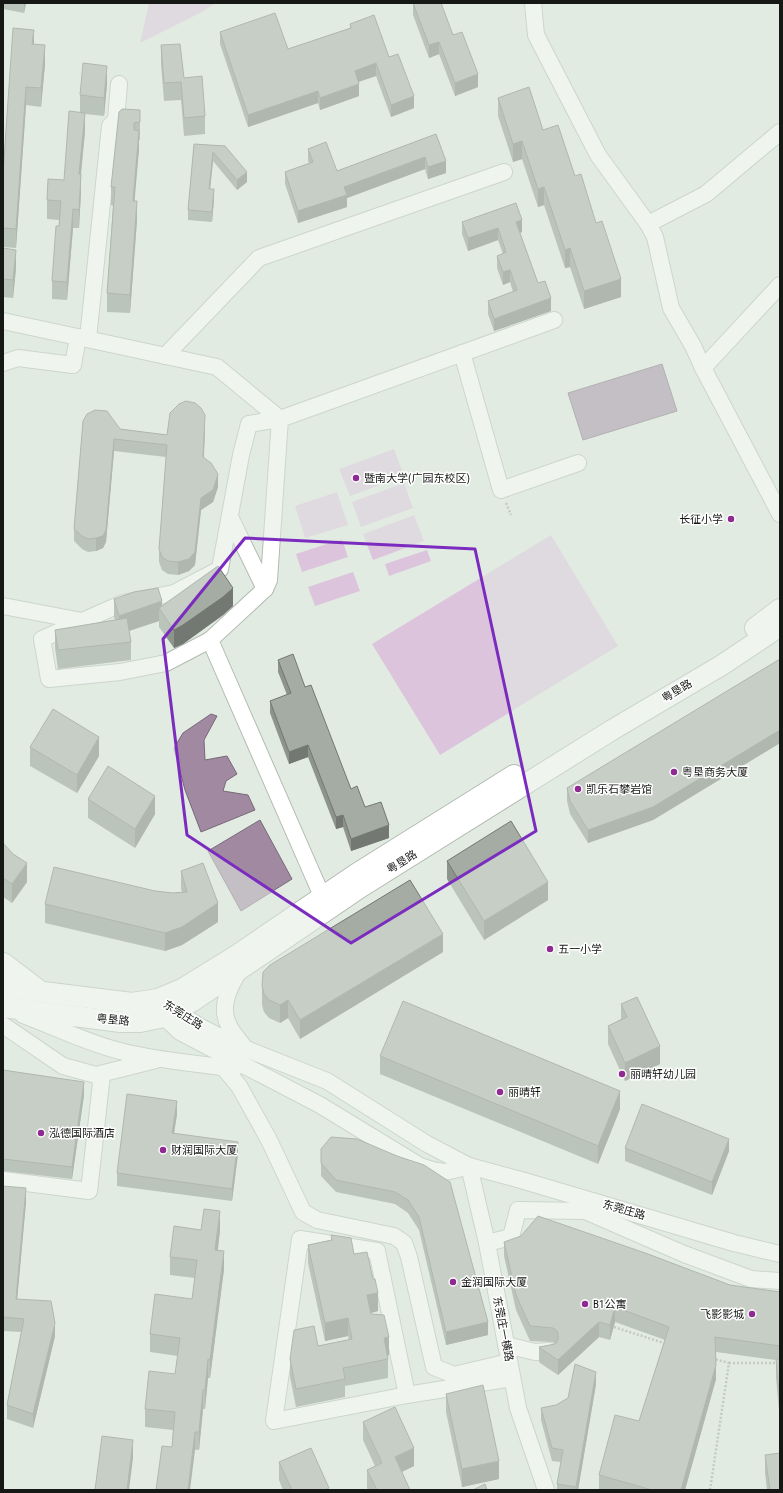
<svg xmlns="http://www.w3.org/2000/svg" width="783" height="1493" font-family="'Roboto Condensed','Noto Sans SC',sans-serif">
  <style>
    .green { fill: #dcc5dc }
    .water { fill: #a18aa1; stroke: #776877 }
    .lines { fill: none; stroke-linecap: round; stroke-linejoin: round }
    .minor-casing { stroke: #b3bbb3; stroke-width: 18 }
    .major-casing { stroke: #b3bbb3; stroke-width: 22 }
    .highway-casing { stroke: #b3bbb3; stroke-width: 24 }
    .path { stroke: #9ca39c; stroke-width: 2.5; stroke-dasharray: 2 2; stroke-linecap: butt }
    .minor { stroke: #fff; stroke-width: 16 }
    .major { stroke: #fff; stroke-width: 20 }
    .highway { stroke: #fff; stroke-width: 22 }
    .wall { fill: #8d948c }
    .shaded-wall { fill: #737872 }
    .building { fill: #a4aca3; stroke: #737872 }
    .marked { fill: none; stroke: #7b2cbf; stroke-width: 3; stroke-linejoin: round }
    .poi-dot { fill: #8e2a92; stroke: #fff; stroke-width: 1.5 }
    .labels { text-anchor: middle; dominant-baseline: central; stroke-width: 3; stroke-linejoin: round; paint-order: stroke }
    .poi-label { font-size: 11px; fill: #151815; stroke: #fff; text-anchor: start }
    .street-label { font-size: 11px; fill: #151815; stroke: #fff }
  </style>
  <rect width="100%" height="100%" fill="#e2ebe2"/>
  <g class="green">
    <polygon points="149,3 216,3 200,13 140,43"/>
    <polygon points="394,449 404,476 350,496 339,469"/>
    <polygon points="404,483 413,508 361,527 352,502"/>
    <polygon points="337,492 348,525 305,538 295,506"/>
    <polygon points="414,515 424,541 373,560 363,534"/>
    <polygon points="551,535 618,646 440,755 372,644"/>
    <polygon points="342,539 348,557 302,572 296,554"/>
    <polygon points="427,550 431,561 389,576 385,564"/>
    <polygon points="353,572 360,591 315,606 308,587"/>
  </g>
  <g class="water">
    <polygon points="662,364 677,411 583,440 568,393"/>
    <polygon points="211,714 217,716 204,740 205,760 227,756 237,774 226,781 223,791 248,795 255,810 201,832 185,790 174,748 183,733"/>
    <polygon points="260,820 292,879 241,911 208,851"/>
  </g>
  <g class="lines">
    <g class="minor-casing">
      <g id="minor">
        <polyline points="533,3 536,35 598,155 648,224"/>
        <polyline points="780,132 706,194 648,224 655,237 671,308 693,346 703,368 780,285"/>
        <polyline points="3,321 217,367 280,419"/>
        <polyline points="88,339 110,126 116,120 119,84"/>
        <polyline points="462,353 501,490 578,463"/>
        <polyline points="165,356 259,258 504,172"/>
        <polyline points="3,363 18,358 73,365 78,337"/>
        <polyline points="703,368 780,514"/>
        <polyline points="230,517 265,589"/>
        <polyline points="3,606 82,621"/>
        <polyline points="210,640 166,663 120,672 49,679 42,639 123,603 174,593 220,569 241,455 249,424 280,419"/>
        <polyline points="322,896 210,640 265,589 269,580 280,419 554,320"/>
        <path d="M240 970C229 987 219 1007 229 1026 233 1034 239 1040 244 1047"/>
        <polyline points="167,1005 199,1026 236,1045 327,1081 427,1144 469,1166 521,1180 734,1243 780,1254"/>
        <path d="M161 1007 164 1017 180 1032 320 1105 420 1166C443 1174 446 1173 469 1166"/>
        <path d="M23 1015C56 1027 89 1044 124 1052 160 1061 197 1063 234 1069"/>
        <polyline points="3,1025 63,1066 96,1075 156,1060"/>
        <polyline points="223,1067 239,1086 269,1140 303,1212 317,1220 394,1236 404,1243 409,1257 434,1367 454,1375 509,1362"/>
        <polyline points="469,1166 487,1243 518,1408 546,1490"/>
        <polyline points="3,1180 89,1191 102,1074"/>
        <polyline points="487,1243 511,1237 518,1210 585,1211 684,1254 751,1279 780,1281"/>
        <polyline points="506,1345 535,1352 549,1351"/>
        <polyline points="407,1395 274,1421 300,1239 377,1251 407,1395 512,1378"/>
      </g>
    </g>
    <g class="major-casing">
      <g id="major">
        <polyline points="755,628 780,609"/>
        <polyline points="3,987 132,1003 158,999 182,989 237,955 356,874 514,775"/>
        <polyline points="3,1007 121,1022 140,1022 164,1017 193,1001 361,887 612,730 722,665 770,633 780,625"/>
      </g>
    </g>
    <g class="highway-casing">
      <polyline id="highway" points="3,964 37,990"/>
    </g>
    <g class="path">
      <polyline points="506,503 511,515"/>
      <polyline points="614,1327 667,1344"/>
      <polyline points="729,1363 780,1363"/>
      <polyline points="710,1490 729,1363 714,1359"/>
    </g>
    <use href="#minor" class="minor"/>
    <use href="#major" class="major"/>
    <use href="#highway" class="highway"/>
  </g>
  <g class="wall">
    <polygon points="3,3 26,3 24,13 3,9"/>
    <polygon points="413,3 453,35 478,87 455,96 439,54 429,58 413,15"/>
    <polygon points="350,24 389,57 414,108 391,117 376,76 358,82 359,96 320,110 318,103 248,127 220,44 220,32 288,49 350,28"/>
    <polygon points="34,44 45,64 41,107 26,105 16,248 3,247 3,174"/>
    <polygon points="161,45 205,116 205,134 184,136 181,100 164,101 161,64"/>
    <polygon points="107,84 104,116 85,114 85,131 81,174 81,192 79,228 73,228 67,300 52,299 52,281 60,220 47,219 47,200 64,180 80,112 80,95"/>
    <polygon points="498,98 543,130 575,176 621,297 584,309 570,267 565,268 544,205 538,207 522,159 513,162 498,116"/>
    <polygon points="140,110 140,140 139,140 139,149 134,201 137,220 130,313 107,312 107,293 113,206 111,205 111,187 119,112"/>
    <polygon points="436,134 446,173 428,179 425,169 347,198 347,207 298,223 285,184 285,172 309,163 308,161 308,149 337,171"/>
    <polygon points="194,144 225,146 247,182 237,190 213,161 210,189 214,199 212,222 188,220 188,210"/>
    <polygon points="462,222 522,232 520,233 538,283 551,311 494,331 488,314 488,301 513,292 510,282 503,285 497,268 497,256 503,254 498,240 468,251 462,234"/>
    <polygon points="3,248 16,268 13,298 3,297"/>
    <polygon points="83,421 120,429 167,435 205,427 204,458 218,487 213,502 201,510 195,565 189,571 178,575 168,574 162,570 159,562 159,549 166,457 114,451 106,542 103,548 96,551 88,552 82,549 74,541 74,529"/>
    <polygon points="114,599 162,606 233,606 223,615 183,644 174,648 159,627 159,621 129,631 131,642 131,660 58,669 55,648 55,630 115,620 114,617"/>
    <polygon points="780,659 780,743 653,820 588,843 570,814 567,801 567,788"/>
    <polygon points="278,660 305,687 351,789 389,838 351,851 343,827 336,829 308,757 289,764 270,713 270,701 287,695 278,672"/>
    <polygon points="30,747 99,756 77,793 30,766"/>
    <polygon points="88,799 155,814 135,848 88,818"/>
    <polygon points="3,843 27,882 12,903 3,897"/>
    <polygon points="447,861 548,900 484,940 447,879"/>
    <polygon points="181,871 218,922 182,945 165,951 45,923 45,904 155,891 173,893 182,892 181,889"/>
    <polygon points="443,952 300,1039 288,1018 280,1023 269,1018 264,1012 262,1005 262,986"/>
    <polygon points="621,1004 660,1064 625,1081 608,1044 608,1026 621,1019"/>
    <polygon points="380,1056 620,1109 598,1164 380,1074"/>
    <polygon points="3,1070 84,1095 72,1179 3,1171"/>
    <polygon points="177,1114 174,1133 238,1154 232,1201 117,1186 117,1173"/>
    <polygon points="625,1148 729,1151 712,1195 625,1161"/>
    <polygon points="321,1149 397,1156 488,1335 446,1345 419,1230 408,1213 395,1204 336,1192 321,1176"/>
    <polygon points="3,1186 26,1202 17,1299 55,1336 33,1428 7,1419 7,1405 21,1332 3,1331"/>
    <polygon points="201,1230 220,1230 218,1250 224,1269 210,1378 208,1378 205,1409 203,1409 199,1450 172,1447 173,1430 145,1427 145,1409 175,1374 178,1356 150,1352 150,1334 192,1299 195,1278 170,1275 170,1257"/>
    <polygon points="331,1235 354,1254 378,1311 370,1313 389,1355 388,1356 388,1378 345,1386 345,1397 296,1407 290,1377 290,1359 318,1346 349,1340 348,1336 325,1341 308,1263 308,1245 331,1240"/>
    <polygon points="504,1242 730,1285 780,1292 780,1422 776,1377 776,1360 716,1352 716,1379 685,1490 599,1490 599,1475 639,1421 665,1340 615,1322 610,1340 599,1337 558,1375 540,1363 539,1361 539,1347 555,1344 553,1342 530,1341 516,1310 504,1256"/>
    <polygon points="596,1384 578,1490 557,1490 557,1484 561,1462 552,1461 541,1420 541,1408 556,1405"/>
    <polygon points="446,1394 499,1479 462,1487 446,1412"/>
    <polygon points="363,1422 414,1466 402,1472 410,1490 368,1490 367,1488 367,1470 375,1466 363,1440"/>
    <polygon points="765,1455 780,1490 767,1490 765,1473"/>
    <polygon points="279,1462 329,1490 283,1490 279,1480"/>
  </g>
  <g class="shaded-wall">
    <polygon points="24,3 26,3 24,13"/>
    <polygon points="34,30 34,48 32,44"/>
    <polygon points="439,42 439,54 429,58 429,45"/>
    <polygon points="45,45 45,64 41,107 41,88"/>
    <polygon points="376,63 376,76 355,83 355,71"/>
    <polygon points="107,66 107,84 104,116 104,98"/>
    <polygon points="478,74 478,87 455,96 455,83"/>
    <polygon points="359,84 359,96 320,110 320,98"/>
    <polygon points="26,87 26,105 16,248 16,229"/>
    <polygon points="318,91 318,103 248,127 248,115"/>
    <polygon points="414,96 414,108 391,117 391,105"/>
    <polygon points="85,113 85,131 79,192 79,174"/>
    <polygon points="139,131 139,149 133,219 133,201"/>
    <polygon points="522,141 522,159 513,162 513,144"/>
    <polygon points="213,152 213,161 209,199 209,189"/>
    <polygon points="425,157 425,169 347,198 347,207 298,223 298,211 344,187"/>
    <polygon points="446,161 446,173 428,179 428,167"/>
    <polygon points="247,172 247,182 237,190 237,180"/>
    <polygon points="81,174 81,192 79,228 79,210"/>
    <polygon points="544,187 544,205 538,207 538,189"/>
    <polygon points="214,189 214,199 212,222 212,212"/>
    <polygon points="137,201 137,220 130,313 130,295"/>
    <polygon points="73,209 73,228 67,300 67,282"/>
    <polygon points="522,220 522,232 516,234 516,222"/>
    <polygon points="498,228 498,240 468,251 468,238"/>
    <polygon points="570,248 570,267 565,268 565,250"/>
    <polygon points="16,250 16,268 13,298 13,280"/>
    <polygon points="510,270 510,282 503,285 503,272"/>
    <polygon points="621,279 621,297 584,309 584,291"/>
    <polygon points="551,298 551,311 494,331 494,319"/>
    <polygon points="205,415 205,427 203,470 203,457"/>
    <polygon points="114,439 114,451 106,542 103,548 96,551 96,538"/>
    <polygon points="218,474 218,487 213,502 201,510 195,565 189,571 178,575 178,562 201,498"/>
    <polygon points="233,588 233,606 223,615 183,644 174,648 174,630"/>
    <polygon points="162,601 162,613 159,608 159,621 119,634 119,616"/>
    <polygon points="780,730 780,743 653,820 588,843 588,830"/>
    <polygon points="99,737 99,756 77,793 77,775"/>
    <polygon points="308,745 308,757 289,764 289,752"/>
    <polygon points="155,796 155,814 135,848 135,829"/>
    <polygon points="343,815 343,827 336,829 336,817"/>
    <polygon points="389,825 389,838 351,851 351,839"/>
    <polygon points="27,863 27,882 12,903 12,884"/>
    <polygon points="548,882 548,900 484,940 484,921"/>
    <polygon points="218,903 218,922 182,945 165,951 165,933"/>
    <polygon points="443,934 443,952 300,1039 300,1020"/>
    <polygon points="288,1000 288,1018 280,1023 280,1005"/>
    <polygon points="660,1046 660,1064 625,1081 625,1063"/>
    <polygon points="84,1082 84,1095 72,1179 72,1167"/>
    <polygon points="620,1091 620,1109 598,1164 598,1146"/>
    <polygon points="177,1101 177,1114 172,1146 172,1133"/>
    <polygon points="729,1139 729,1151 712,1195 712,1182"/>
    <polygon points="238,1142 238,1154 232,1201 232,1189"/>
    <polygon points="26,1188 26,1202 16,1313 16,1299"/>
    <polygon points="220,1211 220,1230 215,1268 215,1250"/>
    <polygon points="224,1251 224,1269 210,1378 210,1360"/>
    <polygon points="378,1293 378,1311 367,1314 367,1295"/>
    <polygon points="615,1307 615,1322 610,1340 610,1325"/>
    <polygon points="348,1318 348,1336 325,1341 325,1323"/>
    <polygon points="488,1322 488,1335 446,1345 446,1332"/>
    <polygon points="599,1322 599,1337 558,1375 558,1360"/>
    <polygon points="55,1323 55,1336 33,1428 33,1414"/>
    <polygon points="389,1337 389,1355 384,1356 384,1338"/>
    <polygon points="208,1359 208,1378 205,1409 205,1390"/>
    <polygon points="716,1365 716,1379 685,1490 681,1490"/>
    <polygon points="596,1372 596,1384 578,1490 576,1490"/>
    <polygon points="203,1390 203,1409 199,1450 199,1432"/>
    <polygon points="195,1432 195,1450 190,1490 188,1490"/>
    <polygon points="133,1440 133,1458 129,1490 127,1490"/>
    <polygon points="414,1448 414,1466 395,1475 395,1457"/>
    <polygon points="499,1461 499,1479 462,1487 462,1469"/>
  </g>
  <g class="building">
    <polygon points="413,3 441,3 453,35 462,32 478,74 455,83 439,42 429,45"/>
    <polygon points="275,13 288,49 351,28 350,24 374,15 389,57 398,54 414,96 391,105 376,63 355,71 359,84 320,98 318,91 248,115 220,32"/>
    <polygon points="13,28 34,30 32,44 45,45 41,88 26,87 16,229 3,228 3,174"/>
    <polygon points="180,44 184,78 202,76 205,116 184,118 181,82 164,83 161,45"/>
    <polygon points="83,63 107,66 104,98 80,95"/>
    <polygon points="529,87 543,130 558,125 575,176 581,174 596,223 602,221 621,279 584,291 570,248 565,250 544,187 538,189 522,141 513,144 498,98"/>
    <polygon points="122,109 140,110 140,122 134,123 134,130 139,131 133,201 137,201 130,295 107,293 115,187 111,187 119,112"/>
    <polygon points="69,111 85,113 79,174 81,174 79,210 73,209 67,282 52,281 56,226 59,226 61,201 47,200 48,179 64,180"/>
    <polygon points="436,134 446,161 428,167 425,157 344,187 347,195 298,211 285,172 313,162 308,149 326,142 337,171"/>
    <polygon points="194,144 225,146 247,172 237,180 213,152 209,189 214,189 212,212 188,210"/>
    <polygon points="516,203 522,220 516,222 538,283 545,281 551,298 494,319 488,301 517,290 510,270 503,272 497,256 506,252 498,228 468,238 462,222"/>
    <polygon points="3,248 16,250 13,280 3,279"/>
    <polygon points="186,401 195,403 201,408 205,415 203,457 211,463 218,474 213,490 201,498 195,552 189,559 178,562 168,561 162,557 159,549 167,445 114,439 106,530 103,536 96,538 88,539 82,536 74,529 83,421 87,414 95,410 107,411 120,429 167,435 170,413 179,404"/>
    <polygon points="218,566 233,588 223,597 183,625 174,630 159,608"/>
    <polygon points="158,588 162,601 119,616 114,599 134,592"/>
    <polygon points="127,618 131,642 58,650 55,630"/>
    <polygon points="293,654 305,687 311,685 351,789 357,786 365,807 381,802 389,825 351,839 343,815 336,817 308,745 289,752 270,701 291,693 278,660"/>
    <polygon points="780,659 780,730 653,807 588,830 570,801 567,788"/>
    <polygon points="53,709 99,737 77,775 30,747"/>
    <polygon points="108,766 155,796 135,829 88,799"/>
    <polygon points="511,821 548,882 484,921 447,861"/>
    <polygon points="3,843 13,854 27,863 12,884 3,878"/>
    <polygon points="203,863 218,903 182,927 165,933 45,904 54,867 155,891 173,893 187,892 181,871"/>
    <polygon points="410,880 443,934 300,1020 288,1000 280,1005 269,1000 264,994 262,986 263,972 270,965"/>
    <polygon points="637,997 660,1046 625,1063 608,1026 627,1017 621,1004"/>
    <polygon points="403,1001 620,1091 598,1146 380,1056"/>
    <polygon points="3,1070 84,1082 72,1167 3,1159"/>
    <polygon points="127,1094 177,1101 172,1133 238,1142 232,1189 117,1173"/>
    <polygon points="642,1104 729,1139 712,1182 625,1148"/>
    <polygon points="331,1137 357,1139 397,1156 424,1165 450,1182 488,1322 446,1332 419,1217 408,1200 395,1192 336,1180 321,1163 321,1149"/>
    <polygon points="3,1186 26,1188 16,1299 51,1301 55,1323 33,1414 7,1405 24,1319 3,1317"/>
    <polygon points="204,1209 220,1211 215,1250 224,1251 210,1360 208,1359 205,1390 203,1390 199,1432 195,1432 188,1490 156,1490 162,1446 172,1447 175,1412 145,1409 149,1371 175,1374 180,1338 150,1334 155,1294 192,1299 197,1260 170,1257 174,1226 201,1230"/>
    <polygon points="538,1216 648,1254 730,1285 780,1292 780,1346 715,1337 716,1365 681,1490 652,1490 599,1475 615,1415 639,1421 669,1327 615,1307 610,1325 599,1322 558,1360 540,1348 539,1347 555,1344 558,1340 558,1335 557,1331 553,1328 530,1326 516,1295 504,1242 521,1236"/>
    <polygon points="331,1235 351,1238 354,1254 367,1252 373,1279 375,1279 378,1293 367,1295 371,1314 384,1315 389,1337 384,1338 388,1359 343,1368 345,1379 296,1389 290,1359 294,1330 314,1326 318,1346 352,1339 348,1318 325,1323 308,1245 332,1240"/>
    <polygon points="776,1359 780,1359 780,1404"/>
    <polygon points="575,1364 596,1372 576,1487 557,1484 563,1450 552,1448 541,1408 556,1405 568,1398"/>
    <polygon points="483,1385 499,1461 462,1469 446,1394"/>
    <polygon points="395,1407 414,1448 395,1457 410,1490 377,1490 367,1470 382,1463 363,1422"/>
    <polygon points="102,1436 133,1440 127,1490 95,1490"/>
    <polygon points="311,1448 329,1488 325,1490 292,1490 279,1462"/>
    <polygon points="780,1453 780,1490 770,1490 765,1455"/>
    <polygon points="485,1484 487,1490 473,1490"/>
  </g>
  <path d="M0 0H783V1493H0ZM245 538 475 549 536 831 351 943 187 835 163 639Z" fill="#e2ebe2" fill-opacity=".55" fill-rule="evenodd"/>
  <path class="marked" d="M245 538 475 549 536 831 351 943 187 835 163 639Z"/>
  <g class="poi-dot">
    <circle cx="356" cy="478" r="4"/>
    <circle cx="731" cy="519" r="4"/>
    <circle cx="674" cy="772" r="4"/>
    <circle cx="578" cy="789" r="4"/>
    <circle cx="550" cy="949" r="4"/>
    <circle cx="622" cy="1074" r="4"/>
    <circle cx="500" cy="1092" r="4"/>
    <circle cx="41" cy="1133" r="4"/>
    <circle cx="163" cy="1150" r="4"/>
    <circle cx="453" cy="1282" r="4"/>
    <circle cx="585" cy="1304" r="4"/>
    <circle cx="752" cy="1314" r="4"/>
  </g>
  <g class="labels">
    <g class="poi-label">
      <text x="364" y="478">暨南大学(广园东校区)</text>
      <text x="723" y="519" text-anchor="end">长征小学</text>
      <text x="682" y="772">粤垦商务大厦</text>
      <text x="586" y="789">凯乐石攀岩馆</text>
      <text x="558" y="949">五一小学</text>
      <text x="630" y="1074">丽晴轩幼儿园</text>
      <text x="508" y="1092">丽晴轩</text>
      <text x="49" y="1133">泓德国际酒店</text>
      <text x="171" y="1150">财润国际大厦</text>
      <text x="461" y="1282">金润国际大厦</text>
      <text x="593" y="1304">B1公寓</text>
      <text x="744" y="1314" text-anchor="end">飞影影城</text>
    </g>
    <g class="street-label">
      <text transform="translate(677 691) rotate(-31)">粤垦路</text>
      <text transform="translate(402 862) rotate(-32)">粤垦路</text>
      <text transform="translate(183 1015) rotate(32)">东莞庄路</text>
      <text transform="translate(113 1020) rotate(5)">粤垦路</text>
      <text transform="translate(624 1210) rotate(16)">东莞庄路</text>
      <text transform="translate(503 1329) rotate(79)">东莞庄一横路</text>
    </g>
  </g>
  <rect width="783" height="1493" fill="none" stroke="#151815" stroke-width="8"/>
</svg>
